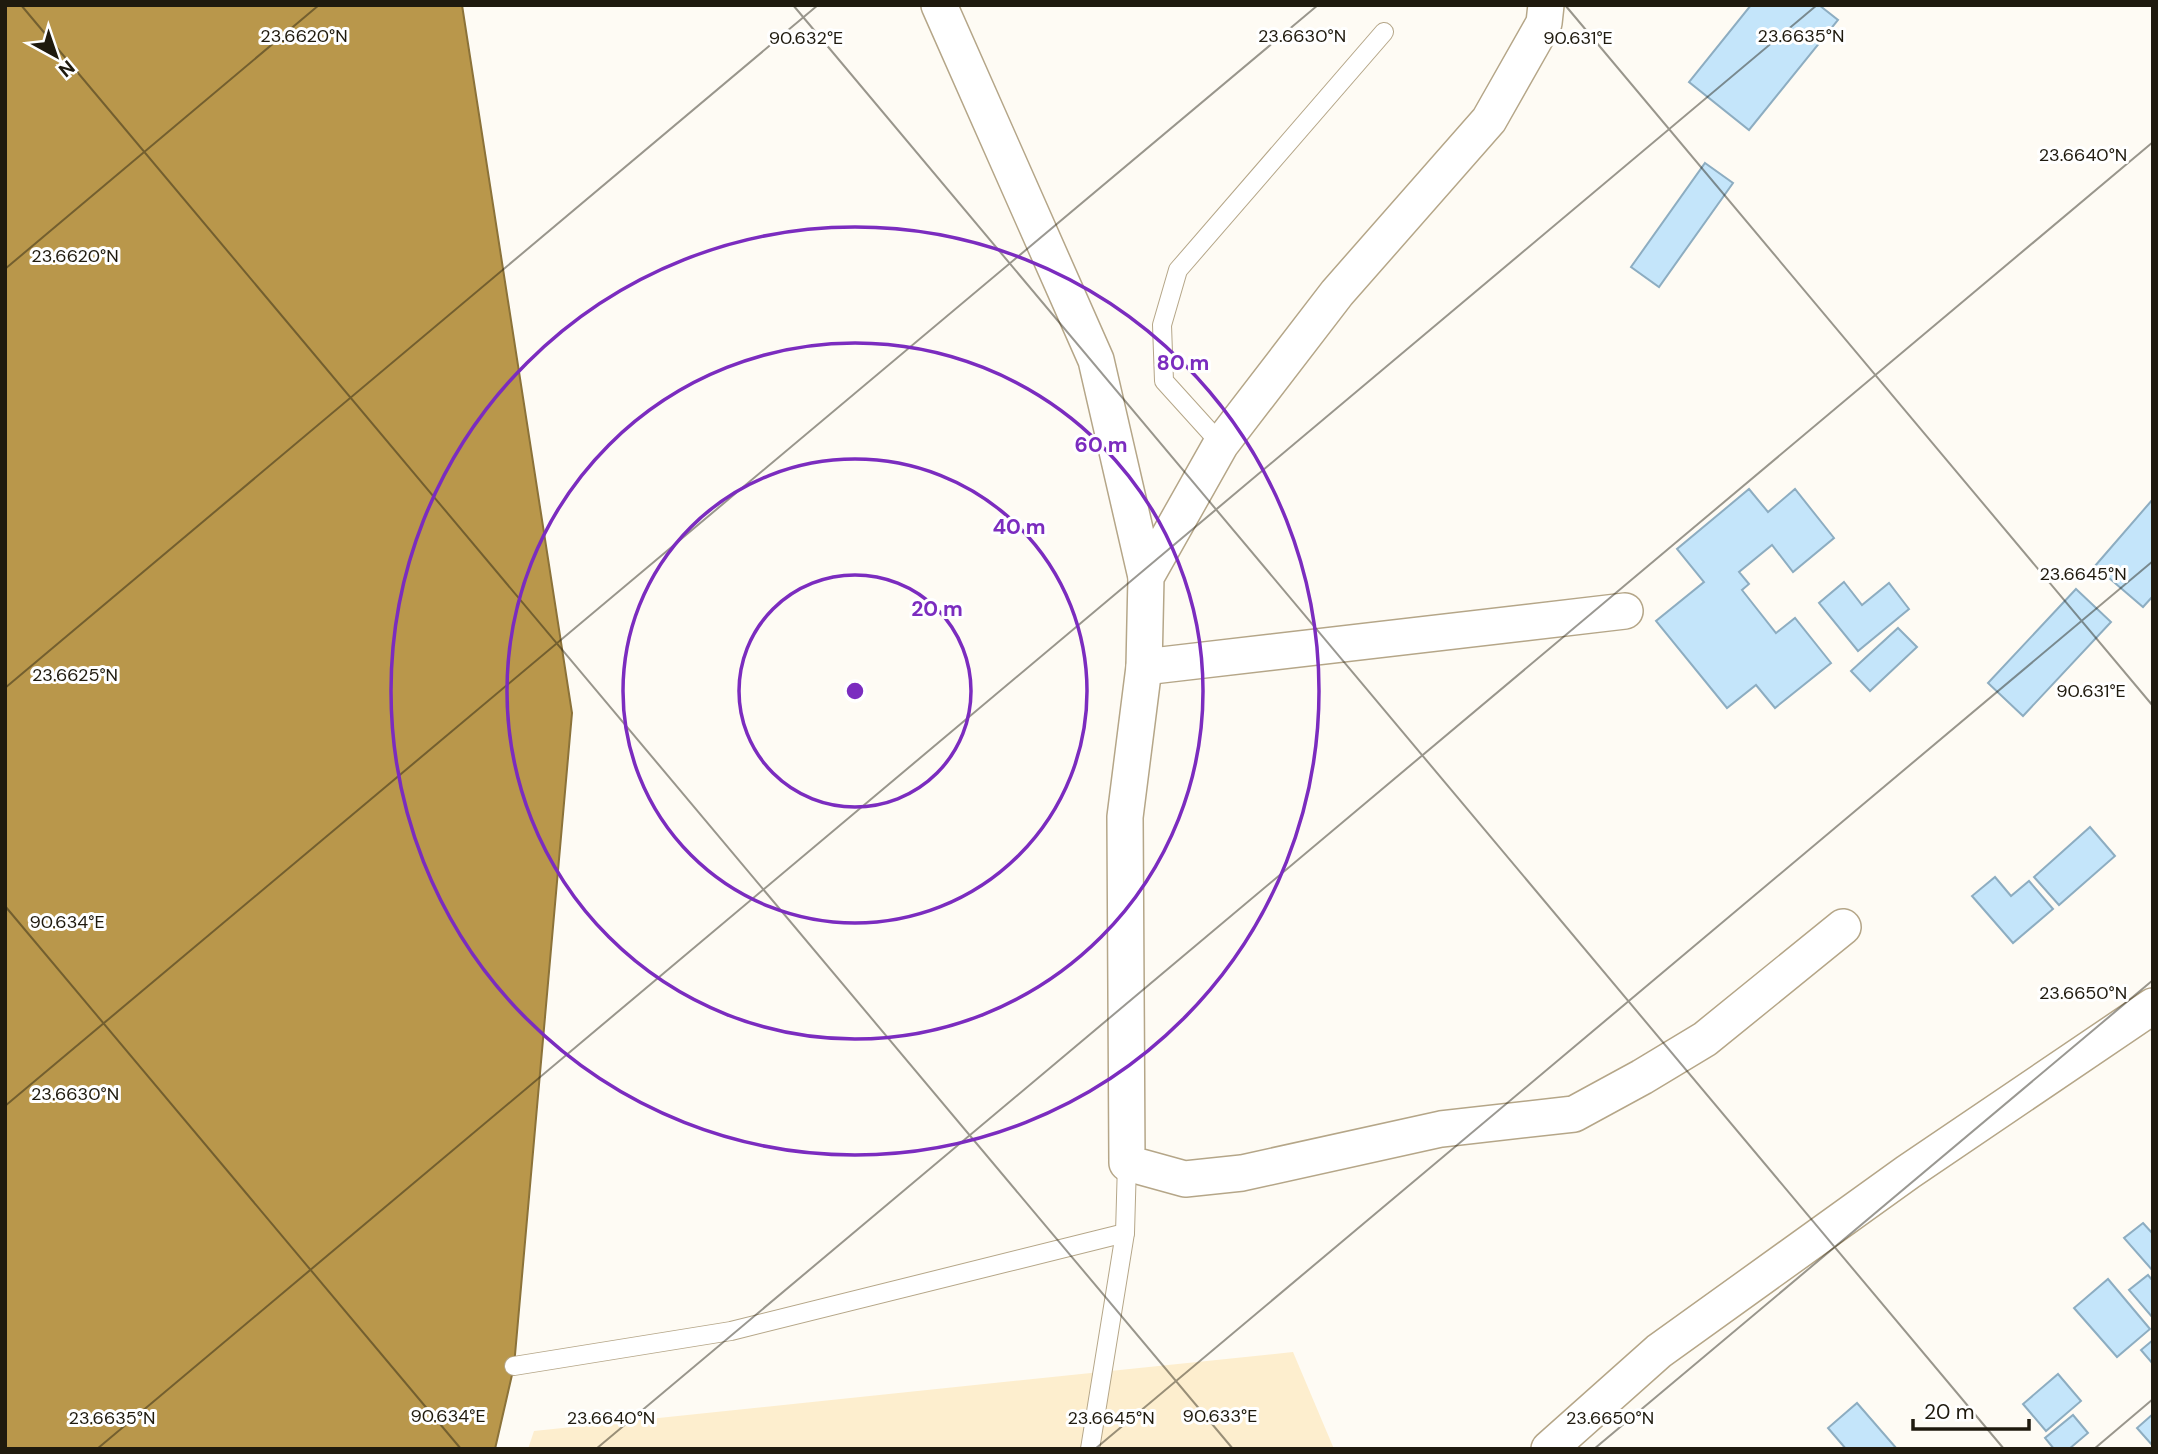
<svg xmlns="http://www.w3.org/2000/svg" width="2158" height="1454" font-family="'DM Sans',sans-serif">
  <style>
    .built { fill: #fdeece }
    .water { fill: #b9974b; stroke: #8b7239; stroke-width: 2 }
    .building { fill: #c4e5fa; stroke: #8dadc1; stroke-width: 2 }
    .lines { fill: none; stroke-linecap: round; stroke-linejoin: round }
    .service-casing { stroke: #b5a688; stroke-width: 20 }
    .minor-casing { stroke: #b5a688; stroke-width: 38 }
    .service { stroke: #fff; stroke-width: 18 }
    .minor { stroke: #fff; stroke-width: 35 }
    .ticks { fill: none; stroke: #1f1a0e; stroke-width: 2; stroke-opacity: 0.45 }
    .ring { fill: none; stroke: #7b2cbf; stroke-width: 3.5 }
    .ticks-label { font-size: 18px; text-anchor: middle; fill: #1f1a0e; stroke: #fff; stroke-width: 6; stroke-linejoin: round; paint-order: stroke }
    .centre { fill: #7b2cbf; stroke: #fff; stroke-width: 3.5 }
    .ring-label { font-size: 21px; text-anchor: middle; font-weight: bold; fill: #7b2cbf; stroke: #fff; stroke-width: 6; stroke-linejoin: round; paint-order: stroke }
  </style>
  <rect width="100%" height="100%" fill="#fefbf4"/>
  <polygon class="built" points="1293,1352 1334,1449 528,1449 534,1431"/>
  <polygon class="water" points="5,5 462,5 572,713 514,1366 495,1449 5,1449"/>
  <g class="building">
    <polygon points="1751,5 1819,5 1838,20 1749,130 1689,82"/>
    <polygon points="1705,163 1733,183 1659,287 1631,267"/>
    <polygon points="1749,489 1768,512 1795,489 1834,538 1793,572 1772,545 1739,572 1749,584 1742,590 1776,633 1795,618 1831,663 1775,708 1756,685 1727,708 1656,621 1704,582 1677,549"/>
    <polygon points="2153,499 2153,596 2143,607 2095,566"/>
    <polygon points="1844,582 1862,605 1889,583 1909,609 1858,651 1819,603"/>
    <polygon points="2076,589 2111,622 2023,716 1988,683"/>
    <polygon points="1898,628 1917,647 1870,691 1851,671"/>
    <polygon points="2090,827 2115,856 2059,905 2034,877"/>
    <polygon points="1995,877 2011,896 2029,881 2053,909 2013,943 1972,896"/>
    <polygon points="2143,1223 2153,1234 2153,1271 2124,1238"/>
    <polygon points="2148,1275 2153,1281 2153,1318 2129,1290"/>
    <polygon points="2108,1279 2150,1329 2117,1357 2074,1308"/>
    <polygon points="2153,1340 2153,1364 2141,1350"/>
    <polygon points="2058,1374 2081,1401 2046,1431 2023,1404"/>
    <polygon points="1857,1403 1897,1449 1846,1449 1828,1428"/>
    <polygon points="2153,1414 2153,1446 2137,1428"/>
    <polygon points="2073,1415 2088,1433 2069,1449 2054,1449 2045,1438"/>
  </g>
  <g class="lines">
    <g class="service-casing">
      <g id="service">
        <polyline points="1221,444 1164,381 1162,325 1178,270 1384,32"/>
        <polyline points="514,1366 731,1331 1125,1233"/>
        <polyline points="1090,1449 1125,1233 1127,1163"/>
      </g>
    </g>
    <g class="minor-casing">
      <g id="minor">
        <polyline points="939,5 1096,360 1146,577"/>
        <polyline points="1546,5 1544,23 1489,120 1337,293 1221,444 1146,577 1144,667 1125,817 1127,1163 1185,1179 1242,1173 1441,1129 1574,1114 1642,1077 1705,1039 1843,927"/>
        <polyline points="1144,667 1625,611"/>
        <polyline points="1549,1449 1659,1351 1908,1172 2153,1006"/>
      </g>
    </g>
    <use href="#service" class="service"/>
    <use href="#minor" class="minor"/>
  </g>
  <path class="ticks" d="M21 5 1233 1449M793 5 2004 1449M1565 5 2153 706M5 269 319 5M5 688 818 5M5 906 461 1449M5 1106 1318 5M97 1449 1817 5M596 1449 2153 142M1095 1449 2153 561M1594 1449 2153 980M2094 1449 2153 1399"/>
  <g class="ring">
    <circle cx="855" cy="691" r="116"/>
    <circle cx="855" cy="691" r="232"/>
    <circle cx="855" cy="691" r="348"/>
    <circle cx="855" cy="691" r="464"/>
  </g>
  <g class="ticks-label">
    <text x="304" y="42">23.6620°N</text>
    <text x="1302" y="42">23.6630°N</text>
    <text x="1801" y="42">23.6635°N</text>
    <text x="806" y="44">90.632°E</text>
    <text x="1578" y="44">90.631°E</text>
    <text x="2083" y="161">23.6640°N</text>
    <text x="75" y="262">23.6620°N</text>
    <text x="2083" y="580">23.6645°N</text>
    <text x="75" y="681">23.6625°N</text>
    <text x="2091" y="697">90.631°E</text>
    <text x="67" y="928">90.634°E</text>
    <text x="2083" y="999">23.6650°N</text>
    <text x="75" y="1100">23.6630°N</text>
    <text x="448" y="1422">90.634°E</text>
    <text x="1220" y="1422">90.633°E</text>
    <text x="112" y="1424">23.6635°N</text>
    <text x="611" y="1424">23.6640°N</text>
    <text x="1111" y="1424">23.6645°N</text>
    <text x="1610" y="1424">23.6650°N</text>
  </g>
  <circle cx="855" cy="691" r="10" class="centre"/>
  <g class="ring-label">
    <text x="1183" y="370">80 m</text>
    <text x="1101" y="452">60 m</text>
    <text x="1019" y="534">40 m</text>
    <text x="937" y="616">20 m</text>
  </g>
  <rect width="2158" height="1454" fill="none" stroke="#1f1a0e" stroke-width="14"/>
  <g transform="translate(56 56) rotate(140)" stroke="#ffffff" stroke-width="5" paint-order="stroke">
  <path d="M0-5L12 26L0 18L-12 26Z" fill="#1f1a0e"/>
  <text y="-10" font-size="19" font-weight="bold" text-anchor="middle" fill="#1f1a0e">N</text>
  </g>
  <path d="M1913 1419v10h116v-10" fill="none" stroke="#1f1a0e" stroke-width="3.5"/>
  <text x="1924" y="1419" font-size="21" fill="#1f1a0e" stroke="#ffffff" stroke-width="5" paint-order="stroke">20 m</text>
</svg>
